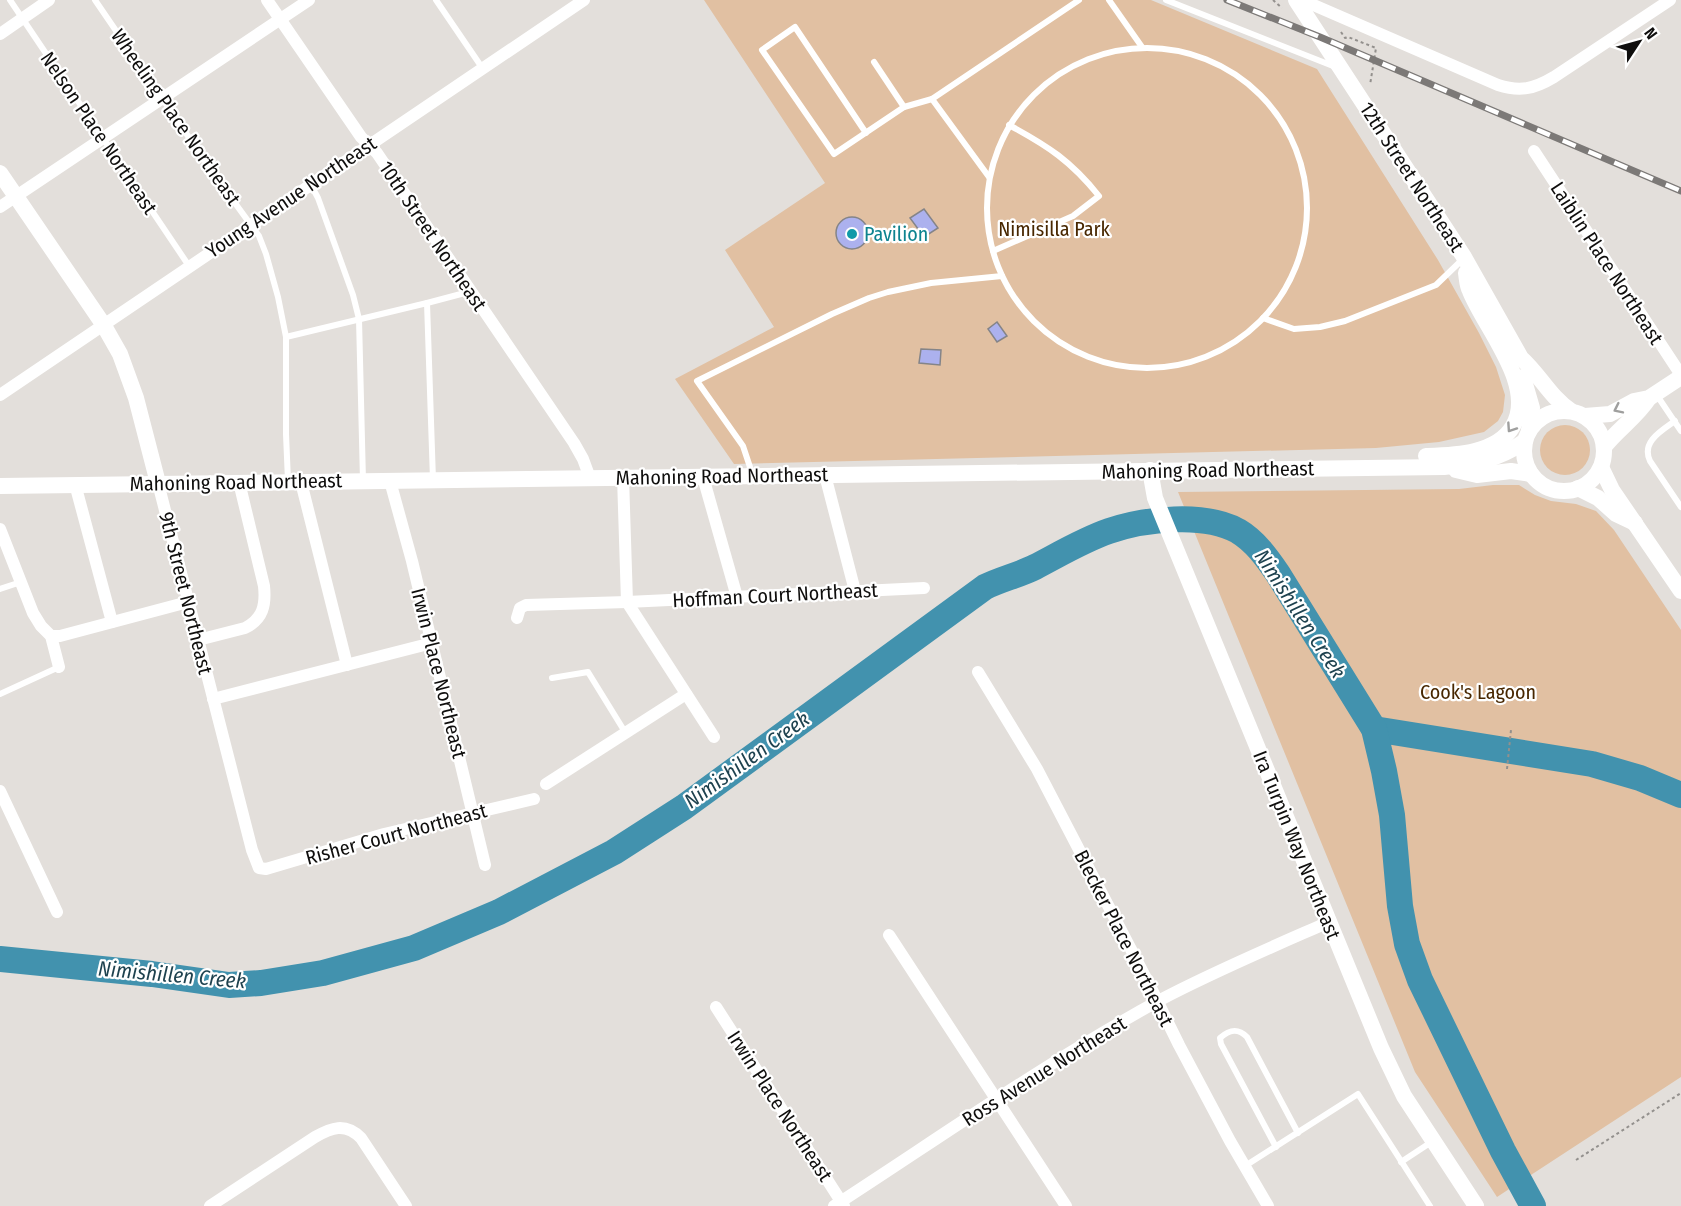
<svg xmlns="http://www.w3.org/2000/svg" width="1681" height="1206" font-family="'Fira Sans Condensed',sans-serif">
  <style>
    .green { fill: #e1c0a2 }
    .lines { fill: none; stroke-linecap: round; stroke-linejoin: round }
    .river { stroke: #4292ae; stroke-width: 26 }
    .building { fill: #acb1ee; stroke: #848488; stroke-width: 1.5 }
    .path { stroke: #93908d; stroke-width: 2; stroke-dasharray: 3 3; stroke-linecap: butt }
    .lane { stroke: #fff; stroke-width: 6 }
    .street { stroke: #fff; stroke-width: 12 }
    .secondary { stroke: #fff; stroke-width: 16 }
    .rail-casing { stroke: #7c7977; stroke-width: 7 }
    .rail { stroke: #fff; stroke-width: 4.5; stroke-dasharray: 14; stroke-linecap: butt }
    .oneway { stroke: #9f9f9e }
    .culture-dot { fill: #0f9aa8; stroke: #fff; stroke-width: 2 }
    .labels { text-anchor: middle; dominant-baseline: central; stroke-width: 4.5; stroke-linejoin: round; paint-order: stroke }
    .street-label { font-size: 20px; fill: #0f0e0d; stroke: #fff }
    .park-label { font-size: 20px; fill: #482700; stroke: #fff }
    .culture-label { font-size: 20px; fill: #0d838f; stroke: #fff; text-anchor: start }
    .water-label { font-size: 21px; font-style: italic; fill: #1e424f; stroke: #fff }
  </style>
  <rect width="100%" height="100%" fill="#e3dfdb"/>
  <g class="green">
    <polygon points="704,0 1151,0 1317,69 1438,260 1479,333 1496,367 1505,395 1503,412 1498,421 1484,432 1439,442 1376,448 734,464 675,379 774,327 725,250 825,183"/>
    <circle cx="1565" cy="450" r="25"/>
    <polygon points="1493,485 1519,485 1535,495 1551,501 1576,504 1596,511 1614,530 1681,630 1681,1077 1497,1197 1415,1072 1178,492 1459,489"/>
  </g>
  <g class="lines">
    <g class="river">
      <polyline points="1374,729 1592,764 1640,778 1681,795"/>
      <path d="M0 959 152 974 229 985 261 983 323 973 414 948 499 912 614 852 684 807 985 587C1001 579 1019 575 1035 567 1060 554 1083 540 1109 531 1145 519 1204 512 1238 531 1255 541 1267 558 1278 574L1374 729 1384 771 1392 815 1400 906 1407 944 1420 980 1503 1151 1533 1206"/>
    </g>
  </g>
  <g class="building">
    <polygon points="924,209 938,228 924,237 910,218"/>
    <circle cx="852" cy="233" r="16"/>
    <polygon points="997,322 1007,336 997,342 988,329"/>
    <polygon points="921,349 941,350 940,365 919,363"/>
  </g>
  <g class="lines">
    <g class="path">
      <polyline points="1273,0 1282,8"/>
      <polyline points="1341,32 1345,38 1348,37 1376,48 1370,85"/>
      <polyline points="1507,769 1511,730"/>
      <polyline points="1576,1160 1681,1093"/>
    </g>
    <g class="lane">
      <polyline points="10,0 189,266"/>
      <polyline points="95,0 216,177 259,236 266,254 278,297 286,337 286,434 288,481"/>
      <polyline points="436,0 483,69"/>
      <polyline points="1109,0 1142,47"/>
      <polyline points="1166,0 1333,66"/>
      <circle cx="1147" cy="208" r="160"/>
      <polyline points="874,62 904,107"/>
      <polyline points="932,99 989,177"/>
      <polyline points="866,133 795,27 762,50 834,154 904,107 932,99 1079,0"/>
      <polyline points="311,185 318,198 353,295 359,319 363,481"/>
      <path d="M993 251 1073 216 1099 196C1071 161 1048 146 1009 125"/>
      <polyline points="427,303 433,480"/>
      <polyline points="1263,318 1294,329 1320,327 1345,321 1436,285 1464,258"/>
      <polyline points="286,337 427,303 461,294 470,290"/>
      <polyline points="1656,394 1681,431"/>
      <path d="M1675 421C1661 431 1641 442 1650 461L1681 507"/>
      <polyline points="752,473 743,446 697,381 832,314 869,298 888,292 931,283 1002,276"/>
      <polyline points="0,589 21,582"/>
      <polyline points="552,678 588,672 625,732"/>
      <polyline points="0,694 59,667"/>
      <path d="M1276 1147 1221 1044 1220 1038C1230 1029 1238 1028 1247 1037L1298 1133"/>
      <polyline points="1401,1162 1433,1141"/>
      <polyline points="1245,1166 1358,1094 1430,1206"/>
    </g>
    <g class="street">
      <polyline points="267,0 361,137 377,153 574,443 583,459 590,478"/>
      <path d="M1302 0 1498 85C1520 92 1534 89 1554 77L1670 0"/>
      <polyline points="0,34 49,0"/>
      <polyline points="1534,151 1681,375"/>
      <polyline points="0,207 309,0"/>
      <polyline points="0,395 584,0"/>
      <polyline points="825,475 855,591"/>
      <polyline points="623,477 627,602 714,737"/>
      <polyline points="703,477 737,597"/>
      <polyline points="390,481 412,561 485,865"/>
      <polyline points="301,482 347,665"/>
      <polyline points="158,483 252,850 259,868 266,869 384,834 534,799"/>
      <polyline points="75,484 112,622"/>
      <polyline points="0,529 33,613 41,626 51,636 59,667"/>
      <polyline points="517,618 520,608 526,605 627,602 924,588"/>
      <polyline points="51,636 60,636 188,602"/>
      <path d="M198 640 245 628C263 619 266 605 264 586L239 482"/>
      <polyline points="978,672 1037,769 1149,984 1179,1045 1230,1141 1268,1206"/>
      <polyline points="213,699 432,643"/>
      <polyline points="546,784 686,694"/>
      <polyline points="0,791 57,912"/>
      <polyline points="889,935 1066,1206"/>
      <polyline points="716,1007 844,1206"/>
      <path d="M210 1206 315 1137C331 1128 345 1122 361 1138L406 1206"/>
      <path d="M834 1206C942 1136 1047 1062 1160 1000 1215 971 1272 947 1329 922"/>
    </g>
    <g class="secondary">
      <path d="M1296 0 1464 257 1521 358C1540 375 1550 397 1571 411"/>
      <polyline points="0,173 103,324 120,354 136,398 158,483"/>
      <polyline points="1523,377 1532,408 1529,430"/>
      <circle cx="1564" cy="451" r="40"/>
      <polyline points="1585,416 1610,414 1634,401 1649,398 1681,377"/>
      <path d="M1604 447C1618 429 1637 417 1649 398"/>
      <path d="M1426 456C1454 455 1497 454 1513 426 1537 386 1484 327 1470 291 1467 286 1467 279 1466 273"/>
      <polyline points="1601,467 1612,490 1681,591"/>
      <polyline points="1150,470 1155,498 1381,1048 1404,1096 1476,1206"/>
      <polyline points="1456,470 1477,475 1511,471 1531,474"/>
      <path d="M0 486 1444 467C1474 464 1499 460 1525 441"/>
      <polyline points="1578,488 1598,498 1616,514 1635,523"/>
    </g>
    <g class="rail-casing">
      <polyline id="rail" points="1227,0 1320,37 1681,191"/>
    </g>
    <use href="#rail" class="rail"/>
  </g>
  <defs><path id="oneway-chevron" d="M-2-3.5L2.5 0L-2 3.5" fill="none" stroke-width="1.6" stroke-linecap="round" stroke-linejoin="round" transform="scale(1.5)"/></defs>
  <g class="oneway">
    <use href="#oneway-chevron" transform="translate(1618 409) rotate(154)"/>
    <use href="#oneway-chevron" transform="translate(1511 428) rotate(124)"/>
  </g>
  <circle class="culture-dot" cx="852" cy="234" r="6"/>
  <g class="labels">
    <g class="street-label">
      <text transform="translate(176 117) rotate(55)">Wheeling Place Northeast</text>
      <text transform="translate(99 133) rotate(56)">Nelson Place Northeast</text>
      <text transform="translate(1412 177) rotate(57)">12th Street Northeast</text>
      <text transform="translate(291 197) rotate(-34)">Young Avenue Northeast</text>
      <text transform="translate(433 236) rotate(56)">10th Street Northeast</text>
      <text transform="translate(1607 263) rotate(57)">Laiblin Place Northeast</text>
      <text transform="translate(1208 470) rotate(-1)">Mahoning Road Northeast</text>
      <text transform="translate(722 476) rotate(-1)">Mahoning Road Northeast</text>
      <text transform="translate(236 482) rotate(-1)">Mahoning Road Northeast</text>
      <text transform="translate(186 593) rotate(76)">9th Street Northeast</text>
      <text transform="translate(775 595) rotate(-3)">Hoffman Court Northeast</text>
      <text transform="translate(439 673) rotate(76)">Irwin Place Northeast</text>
      <text transform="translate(396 834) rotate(-15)">Risher Court Northeast</text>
      <text transform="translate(1297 845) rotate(68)">Ira Turpin Way Northeast</text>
      <text transform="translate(1124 938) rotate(63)">Blecker Place Northeast</text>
      <text transform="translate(1044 1071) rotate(-32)">Ross Avenue Northeast</text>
      <text transform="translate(780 1106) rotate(57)">Irwin Place Northeast</text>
    </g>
    <g class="park-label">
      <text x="1054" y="229">Nimisilla Park</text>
      <text x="1478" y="692">Cook's Lagoon</text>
    </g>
    <g class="culture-label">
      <text x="864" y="234">Pavilion</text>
    </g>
    <g class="water-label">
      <text transform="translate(1300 614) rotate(57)">Nimishillen Creek</text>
      <text transform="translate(747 760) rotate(-36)">Nimishillen Creek</text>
      <text transform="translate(172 975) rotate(5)">Nimishillen Creek</text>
    </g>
  </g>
  <g transform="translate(1639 42) rotate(54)" stroke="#ffffff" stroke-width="4.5" paint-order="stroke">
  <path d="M0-4.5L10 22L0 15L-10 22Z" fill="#0f0e0d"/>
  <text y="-9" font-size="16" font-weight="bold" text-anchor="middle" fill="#0f0e0d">N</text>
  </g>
</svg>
